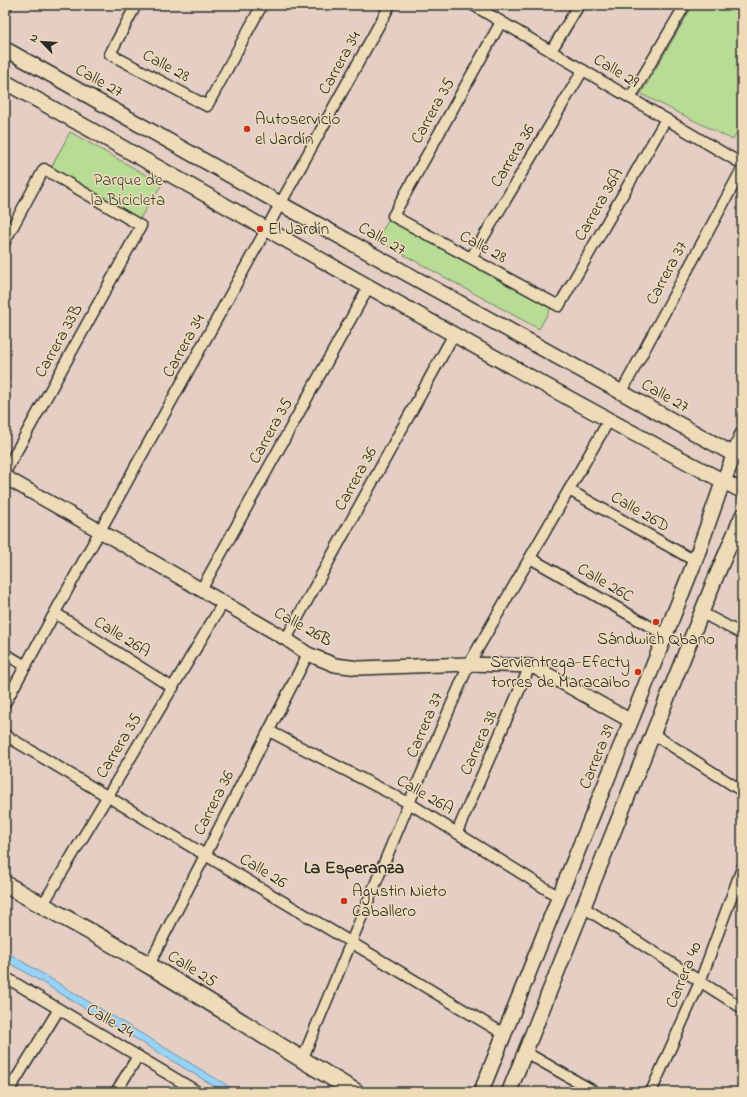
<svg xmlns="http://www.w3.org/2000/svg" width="747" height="1097" font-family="'Indie Flower',sans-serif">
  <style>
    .green { fill: #b8dc96; stroke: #728460 }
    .water { fill: #96d3f7; stroke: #6b90a5 }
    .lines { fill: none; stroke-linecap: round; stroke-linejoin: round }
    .minor-casing { stroke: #2b2b2b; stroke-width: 13 }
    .tertiary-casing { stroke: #2b2b2b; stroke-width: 16 }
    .secondary-casing { stroke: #2b2b2b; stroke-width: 17 }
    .primary-casing { stroke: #2b2b2b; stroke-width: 19 }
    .minor { stroke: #eedcb9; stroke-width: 10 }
    .tertiary { stroke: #eedcb9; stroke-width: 13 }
    .secondary { stroke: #eedcb9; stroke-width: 14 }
    .primary { stroke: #eedcb9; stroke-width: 16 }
    .poi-dot { fill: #c8321e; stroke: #eedcb9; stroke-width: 1.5 }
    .labels { text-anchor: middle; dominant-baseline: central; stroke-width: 3; stroke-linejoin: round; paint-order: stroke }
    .street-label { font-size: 17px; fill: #2b2b2b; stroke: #eedcb9 }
    .poi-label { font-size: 17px; fill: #2b2b2b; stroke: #eedcb9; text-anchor: start }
    .park-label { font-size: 17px; fill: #40463b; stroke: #eedcb9 }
    .neighbourhood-label { font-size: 18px; font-weight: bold; fill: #2b2b2b; stroke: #eedcb9 }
  </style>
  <rect width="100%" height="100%" fill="#e5cfc4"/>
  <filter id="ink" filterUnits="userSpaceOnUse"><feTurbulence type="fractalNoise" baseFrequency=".025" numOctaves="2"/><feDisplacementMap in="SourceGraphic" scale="8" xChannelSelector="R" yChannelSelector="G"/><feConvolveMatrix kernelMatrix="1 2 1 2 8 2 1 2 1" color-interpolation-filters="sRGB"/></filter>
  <g filter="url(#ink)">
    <g class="green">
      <polygon points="693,5 742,5 742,120 733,140 641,94"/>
      <polygon points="70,132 162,184 139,220 51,168"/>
      <polygon points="389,219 551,308 539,329 377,240"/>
    </g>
    <polygon class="water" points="5,951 238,1092 224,1092 5,960"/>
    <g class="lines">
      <g class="minor-casing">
        <g id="minor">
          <polyline points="136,5 110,54 207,106 262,5"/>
          <polyline points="473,5 742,164"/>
          <polyline points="5,9 7,5"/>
          <polyline points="501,22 393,216 559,306 666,119"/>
          <polyline points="551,51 579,5"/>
          <polyline points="630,98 685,5"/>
          <polyline points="5,241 44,169 141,226 5,472"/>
          <polyline points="471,258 583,70"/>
          <polyline points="621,393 742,169"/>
          <polyline points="569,490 695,561"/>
          <polyline points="530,558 665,635"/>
          <polyline points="201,590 369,286"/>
          <polyline points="55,613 173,688"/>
          <polyline points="702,613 742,634"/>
          <polyline points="286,639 454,334"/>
          <polyline points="5,654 26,666"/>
          <polyline points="5,703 390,5"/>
          <polyline points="269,731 409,803 559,897"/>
          <polyline points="653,734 742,791"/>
          <polyline points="5,735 504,1034"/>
          <polyline points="457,832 530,666"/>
          <polyline points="42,906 223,603"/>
          <polyline points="583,907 742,1008"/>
          <polyline points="149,965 308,654"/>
          <polyline points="5,977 198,1092"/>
          <polyline points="525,1052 595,1092"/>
          <polyline points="302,1060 409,803 469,664 609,420"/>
          <polyline points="8,1092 59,1009"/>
          <polyline points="116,1092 138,1056"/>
          <polyline points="651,1092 700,982 742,868"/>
        </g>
      </g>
      <g class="tertiary-casing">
        <polyline id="tertiary" points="5,477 100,531 286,639 308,654 335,665 359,668 469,664 530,666 538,669 631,721"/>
      </g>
      <g class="secondary-casing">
        <g id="secondary">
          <polyline points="5,49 281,204 742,459"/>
          <path d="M5 82C251 218 493 361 742 491"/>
          <polyline points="481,1092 559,897 631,721 695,561 720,490 742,435"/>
          <polyline points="509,1092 713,584 742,516"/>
        </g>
      </g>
      <g class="primary-casing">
        <path id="primary" d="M5 884C53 912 102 937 150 966 219 1007 287 1051 356 1092"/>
      </g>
      <use href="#minor" class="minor"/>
      <use href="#tertiary" class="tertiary"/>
      <use href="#secondary" class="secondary"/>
      <use href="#primary" class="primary"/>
    </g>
  </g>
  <g class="poi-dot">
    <circle cx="247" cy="129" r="4"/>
    <circle cx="260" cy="229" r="4"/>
    <circle cx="656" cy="622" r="4"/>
    <circle cx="638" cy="672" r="4"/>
    <circle cx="344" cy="901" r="4"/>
  </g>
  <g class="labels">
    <g class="street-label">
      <text transform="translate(340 63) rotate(-61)">Carrera 34</text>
      <text transform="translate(166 66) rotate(28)">Calle 28</text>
      <text transform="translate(616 71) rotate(31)">Calle 29</text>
      <text transform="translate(99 81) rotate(29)">Calle 27</text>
      <text transform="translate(433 111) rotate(-61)">Carrera 35</text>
      <text transform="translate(513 156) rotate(-59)">Carrera 36</text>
      <text transform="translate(599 205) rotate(-60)">Carrera 36A</text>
      <text transform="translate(382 239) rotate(29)">Calle 27</text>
      <text transform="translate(483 247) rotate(28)">Calle 28</text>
      <text transform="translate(667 273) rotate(-62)">Carrera 37</text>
      <text transform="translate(59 341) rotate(-61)">Carrera 33B</text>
      <text transform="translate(184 346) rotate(-61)">Carrera 34</text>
      <text transform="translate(665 396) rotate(29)">Calle 27</text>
      <text transform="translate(271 431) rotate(-61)">Carrera 35</text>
      <text transform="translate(356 479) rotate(-61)">Carrera 36</text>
      <text transform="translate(640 512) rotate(30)">Calle 26D</text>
      <text transform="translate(605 583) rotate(30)">Calle 26C</text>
      <text transform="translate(303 627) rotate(29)">Calle 26B</text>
      <text transform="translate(122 637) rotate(32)">Calle 26A</text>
      <text transform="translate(425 725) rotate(-67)">Carrera 37</text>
      <text transform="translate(479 743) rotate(-66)">Carrera 38</text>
      <text transform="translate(119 746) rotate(-59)">Carrera 35</text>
      <text transform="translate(597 757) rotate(-68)">Carrera 39</text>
      <text transform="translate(425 795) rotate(30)">Calle 26A</text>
      <text transform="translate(214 803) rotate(-63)">Carrera 36</text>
      <text transform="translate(263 871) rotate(31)">Calle 26</text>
      <text transform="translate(192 969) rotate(32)">Calle 25</text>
      <text transform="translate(684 975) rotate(-68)">Carrera 40</text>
      <text transform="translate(110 1021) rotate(30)">Calle 24</text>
    </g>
    <g class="poi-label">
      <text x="255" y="119">Autoservicio<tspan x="255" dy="20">el Jardín</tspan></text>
      <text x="268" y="229">El Jardín</text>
      <text x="656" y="639" text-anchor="middle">Sándwich Qbano</text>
      <text x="630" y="662" text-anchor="end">Servientrega-Efecty<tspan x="630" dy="20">torres de Maracaibo</tspan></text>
      <text x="352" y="891">Agustin Nieto<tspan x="352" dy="20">Caballero</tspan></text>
    </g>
    <g class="park-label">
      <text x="128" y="180">Parque de<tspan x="128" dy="20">la Bicicleta</tspan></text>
    </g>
    <g class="neighbourhood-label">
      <text x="354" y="869">La Esperanza</text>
    </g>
  </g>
  <rect width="747" height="1097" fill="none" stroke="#eedcb9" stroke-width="20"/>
  <rect x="10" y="10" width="727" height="1077" fill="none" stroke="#2b2b2b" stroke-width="1.5" filter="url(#ink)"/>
  <g transform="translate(42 42) rotate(295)" stroke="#eedcb9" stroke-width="3" paint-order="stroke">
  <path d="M0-3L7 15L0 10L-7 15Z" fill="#2b2b2b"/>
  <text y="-6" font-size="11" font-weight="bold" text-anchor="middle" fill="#2b2b2b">N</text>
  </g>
</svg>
